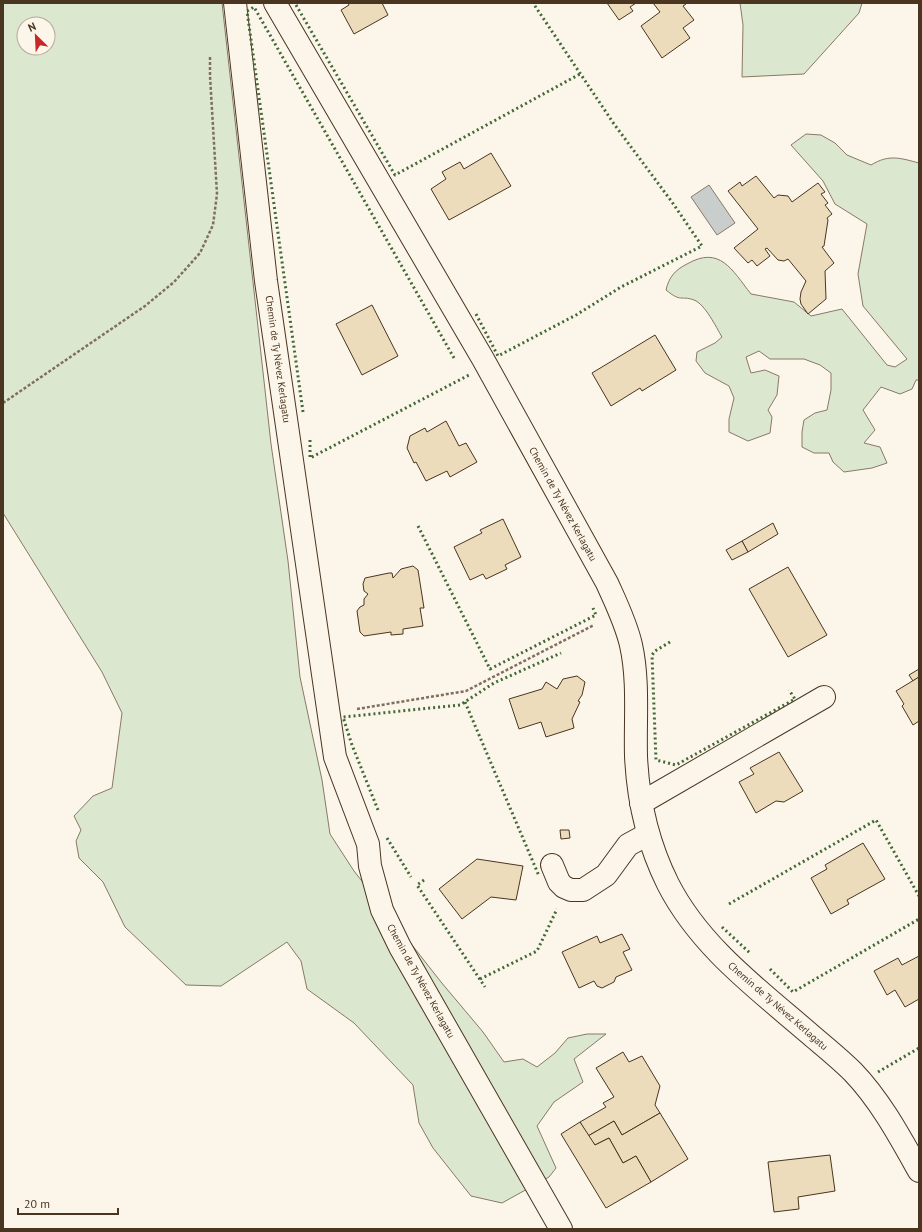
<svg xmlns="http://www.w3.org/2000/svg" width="922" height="1232" font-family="'PT Sans',sans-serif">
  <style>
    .green { fill: #dce7d0; stroke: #887966; fill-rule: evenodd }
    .water { fill: #c9cecd; stroke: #887966 }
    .building { fill: #ecdcbc; stroke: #4a3520 }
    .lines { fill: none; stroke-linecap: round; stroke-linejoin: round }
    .minor-casing { stroke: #4a3520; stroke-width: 24 }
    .path { stroke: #7f6f5c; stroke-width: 2.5; stroke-dasharray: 3 2; stroke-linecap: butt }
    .minor { stroke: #fbf6e9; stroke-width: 22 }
    .hedge { stroke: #436837; stroke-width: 3; stroke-dasharray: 2 3; stroke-linecap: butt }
    .labels { text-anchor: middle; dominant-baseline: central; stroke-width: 3; stroke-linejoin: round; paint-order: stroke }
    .street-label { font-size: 10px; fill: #4a3520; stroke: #fbf6e9 }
  </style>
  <rect width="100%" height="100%" fill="#fbf6e9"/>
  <g class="green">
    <path d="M3 3H222L271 444 288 561 300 677 322 780 330 834 354 871 441 982 483 1032 504 1062 523 1059 537 1067 555 1053 568 1038 587 1034H606L574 1059 583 1082 554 1102 537 1126 556 1168 549 1177 502 1203 471 1196 433 1148 419 1123 413 1085 354 1023 307 989 301 961 287 942 221 986 186 985 125 927 103 882 79 858 76 841 81 830 74 816 93 796 112 788 122 713 102 672 3 513ZM24 24H48V48H24Z"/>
    <polygon points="740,3 862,3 859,13 804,74 742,77 743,25"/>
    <path d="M806 134 821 135 835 143 847 155 871 165C889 154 900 158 919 163V380H916L912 389 900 394 881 387 863 410 875 430 864 443 880 447 887 463 872 468 844 472 833 462 829 453H814L802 447V432L804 420 815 413 827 410 831 390V373L820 365 804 359H770L759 351 746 357 751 373 765 370 779 376 777 395 768 410 772 417 770 433 748 441 729 432V419L734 398 729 386 705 373 696 361 697 352 715 343 722 337C716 327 705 304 694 300 680 295 682 303 666 290 669 277 675 270 687 264 720 245 732 270 751 294L794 302 811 316 842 309 887 365 895 367 907 359 863 306 858 274 867 224 835 204 823 181 791 145Z"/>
  </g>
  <polygon class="water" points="709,185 735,223 717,235 691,197"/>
  <g class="building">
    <polygon points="348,3 382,3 388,15 354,34 341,10 349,5"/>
    <polygon points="607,3 636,3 630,7 633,11 619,20"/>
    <polygon points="653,3 685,3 686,4 683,6 694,20 683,28 690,38 662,58 641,26 660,12"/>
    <polygon points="491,153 511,186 449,220 431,189 446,179 442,172 460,162 464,169"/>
    <polygon points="756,176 774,198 778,195 788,196 792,202 818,183 825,192 821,194 828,203 825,205 832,214 827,218 828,220 824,246 822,247 834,263 825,271 826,299 808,314 801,304 800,299 801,292 806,281 788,259 784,261 778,260 767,248 765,249 770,256 757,266 752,260 748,263 734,248 758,229 728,191 740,182 742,186"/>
    <polygon points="372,305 398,356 362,375 336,324"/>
    <polygon points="655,335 676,370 642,391 640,388 611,406 592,373"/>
    <polygon points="446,421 459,446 466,443 477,462 450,477 447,471 426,481 416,462 414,463 407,448 410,436 425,428 427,432"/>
    <polygon points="503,519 521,557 505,565 507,569 486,579 483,574 470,580 454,547 482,533 480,530"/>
    <polygon points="773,523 778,534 748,552 742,541"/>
    <polygon points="742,541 748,552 732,560 726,550"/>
    <polygon points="413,566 418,570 424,608 420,608 423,626 403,629 403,634 391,635 391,632 364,636 360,632 357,611 360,607 364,605 364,599 368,594 364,591 363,584 365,578 389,573 392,573 393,578 401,569"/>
    <polygon points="788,567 827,635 788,657 749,589"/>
    <polygon points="919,669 919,677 913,681 909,675"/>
    <polygon points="577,676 585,682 582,695 578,701 580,702 572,719 574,728 546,737 541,722 519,729 509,699 542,689 546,682 557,689 563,679"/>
    <polygon points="919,677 919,721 913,725 902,706 904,704 896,691"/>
    <polygon points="779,752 803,791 784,802 776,801 756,813 739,782 754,774 750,768"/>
    <polygon points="560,830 569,830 570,838 561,839"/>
    <polygon points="863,843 885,879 847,900 849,904 831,914 811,878 827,869 825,865"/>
    <polygon points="477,859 523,866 516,900 491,897 462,919 439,889"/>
    <polygon points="622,934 630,949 623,952 632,970 616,977 614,982 602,988 597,986 594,981 579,988 562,952 597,936 600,943"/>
    <polygon points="919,956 919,999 905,1007 895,990 887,995 874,971 898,958 902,965"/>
    <polygon points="623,1052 629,1062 642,1056 660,1086 655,1105 660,1113 622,1135 614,1121 588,1136 580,1122 606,1107 603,1103 614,1097 596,1068"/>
    <polygon points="660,1113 688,1159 651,1182 636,1156 623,1163 609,1138 595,1145 588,1136 614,1121 622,1135"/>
    <polygon points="580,1122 595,1145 609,1138 623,1163 636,1156 651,1182 606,1208 561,1134"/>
    <polygon points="830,1155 835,1191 798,1197 799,1209 774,1212 768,1162"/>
  </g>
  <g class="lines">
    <g class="minor-casing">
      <g id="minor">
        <polyline points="235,3 266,281 335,757 368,844 370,866 382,910 400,947 561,1229"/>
        <path d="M275 3 483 359 607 583C616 603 626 623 631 645 639 681 635 720 636 756 638 801 648 844 668 884 700 947 759 990 811 1035 825 1047 840 1059 853 1072 880 1100 900 1137 919 1171"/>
        <polyline points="641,803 824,697"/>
        <polyline points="552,865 559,882 564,887 571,890 583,890 606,875 628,845 648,834"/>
      </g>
    </g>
    <g class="path">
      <polyline points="3,403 145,306 174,282 200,253 213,225 217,194 210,76 210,55"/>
      <polyline points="357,709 466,691 594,625"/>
    </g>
    <use href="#minor" class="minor"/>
    <g class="hedge">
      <polyline points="296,5 395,175 580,74"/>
      <polyline points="476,314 498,356 576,315 621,287 702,246 672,202 614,124 533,3"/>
      <polyline points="303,412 247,11 254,7 454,358"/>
      <polyline points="310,440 310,458 469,375"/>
      <polyline points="418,526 490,669 596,615 593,608"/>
      <polyline points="670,642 655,651 652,655 656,760 676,765 795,699 789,690"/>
      <polyline points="465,702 539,876"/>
      <polyline points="378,810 352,745 343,717 460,705 494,683 561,653"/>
      <polyline points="387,838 411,877"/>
      <polyline points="424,880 417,885 485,987"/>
      <polyline points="729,904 876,820 919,896"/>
      <polyline points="722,927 751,954"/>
      <polyline points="770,969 793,992 919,919"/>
      <polyline points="480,979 537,951 557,909"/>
      <polyline points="878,1072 919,1048"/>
    </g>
  </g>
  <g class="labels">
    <g class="street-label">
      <text transform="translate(278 359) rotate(82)">Chemin de Ty Névez Kerlagatu</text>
      <text transform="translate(563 504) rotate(61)">Chemin de Ty Névez Kerlagatu</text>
      <text transform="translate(421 981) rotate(61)">Chemin de Ty Névez Kerlagatu</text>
      <text transform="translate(778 1006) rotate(41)">Chemin de Ty Névez Kerlagatu</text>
    </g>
  </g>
  <rect width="922" height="1232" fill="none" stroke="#4a3520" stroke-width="8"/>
  <g transform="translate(36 36) rotate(336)"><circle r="19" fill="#fbf6e9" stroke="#b4a999"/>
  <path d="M0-3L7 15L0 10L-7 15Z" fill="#c62828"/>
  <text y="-6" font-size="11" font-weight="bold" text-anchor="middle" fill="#4a3520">N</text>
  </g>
  <path d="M18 1208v6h100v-6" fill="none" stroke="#4a3520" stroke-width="2"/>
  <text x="24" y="1208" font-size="12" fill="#4a3520" stroke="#fbf6e9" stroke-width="3" paint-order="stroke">20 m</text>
</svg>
